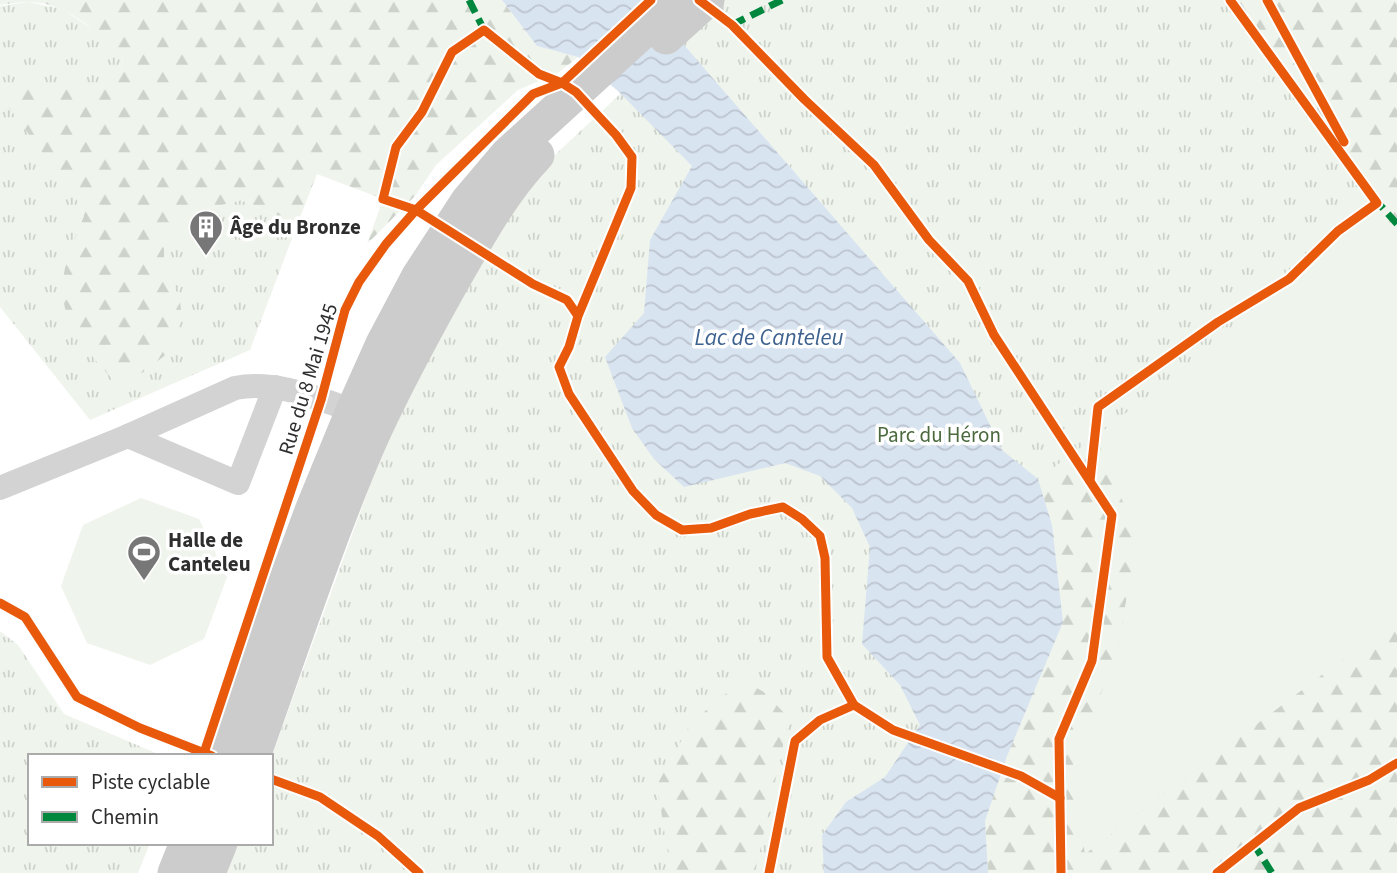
<svg xmlns="http://www.w3.org/2000/svg" width="1397" height="873" font-family="'Source Sans 3',sans-serif">
  <style>
    .grass { fill: url(#grass-tufts) }
    .forest { fill: url(#forest-firs) }
    .pitch { fill: #eff4ec }
    .water { fill: url(#water-waves) }
    .lines { fill: none; stroke-linecap: round; stroke-linejoin: round }
    .minor { stroke: #d3d3d3; stroke-width: 24 }
    .secondary { stroke: #ccc; stroke-width: 35 }
    .quiet { stroke: #00873e; stroke-width: 7; stroke-dasharray: 14 7; stroke-linecap: butt }
    .cycleway-casing { stroke: #fff; stroke-width: 13 }
    .cycleway { stroke: #e8590c; stroke-width: 9 }
    .labels { text-anchor: middle; dominant-baseline: central; stroke-width: 7; stroke-linejoin: round; paint-order: stroke }
    .poi-label { font-size: 21px; font-weight: bold; fill: #2e2e2e; stroke: #fff; text-anchor: start }
    .street-label { font-size: 21px; fill: #2e2e2e; stroke: #fff }
    .park-label { font-size: 21px; fill: #4a693d; stroke: #fff }
    .water-label { font-size: 23px; font-style: italic; fill: #3e628f; stroke: #fff }
  </style>
  <defs>
    <pattern id="grass-tufts" width="24" height="20" patternUnits="userSpaceOnUse" patternTransform="scale(1.75)"><rect width="24" height="20" fill="#eff4ec"/><path d="M3 7l-1-3M5 7V3M7 7l1-3M15 17l-1-3M17 17v-4M19 17l1-3" fill="none" stroke="#cdd2cb"/></pattern>
    <pattern id="forest-firs" width="22" height="20" patternUnits="userSpaceOnUse" patternTransform="scale(1.75)"><rect width="22" height="20" fill="#eff4ec"/><path d="M5 1l3.5 6h-7zM16 11l3.5 6h-7z" fill="#cdd2cb"/></pattern>
    <pattern id="water-waves" width="16" height="10" patternUnits="userSpaceOnUse" patternTransform="scale(1.75)"><rect width="16" height="10" fill="#d9e4f1"/><path d="M0 5q4-4 8 0t8 0" fill="none" stroke="#bbc4cf"/></pattern>
  </defs>
  <rect width="100%" height="100%" fill="#fff"/>
  <g class="grass">
    <polygon points="721,0 1397,0 1397,873 226,873 238,843 271,843 271,758 390,430 520,192 558,152"/>
    <polygon points="29,2 62,9 99,33 123,56 122,70 100,87 48,86 29,81 84,217 65,267 179,295 164,274 164,241 191,213 241,200 297,225 250,350 90,420 0,307 0,6"/>
    <polygon points="0,631 18,645 64,714 163,756 30,756 30,843 150,843 138,873 0,873"/>
  </g>
  <g class="forest">
    <path d="M0 0H502L537 46 578 57 558 73 518 90 436 165 415 196 367 244 383 199 317 174 297 225 241 200 191 213 164 241V274L179 295 182 317 172 350 142 373 115 382C84 347 54 319 65 268 68 251 78 233 84 216L76 198 7 105 9 89 28 81 48 85 100 87 122 70 123 56C97 31 66 2 28 2 19 2 9 4 0 5Z"/>
    <polygon points="1229,0 1397,0 1397,234 1381,216"/>
    <polygon points="1096,436 1137,536 1117,656 1073,761 1085,854 1397,618 1397,873 988,873 985,821 1007,756 1052,525 1038,479"/>
    <polygon points="742,680 764,692 789,718 755,873 671,873 657,785 691,723"/>
  </g>
  <g class="pitch">
    <polygon points="1381,216 1397,234 1397,618 1085,854 1073,761 1117,656 1137,536 1096,436"/>
    <polygon points="141,498 199,519 227,577 204,639 150,665 87,643 61,586 83,525"/>
  </g>
  <polygon class="water" points="502,0 645,0 960,363 1002,450 1038,479 1052,525 1063,622 1007,756 985,821 988,873 824,873 822,835 846,802 885,777 920,725 900,685 862,644 870,547 852,508 820,476 785,463 684,487 654,459 632,428 605,357 644,313 650,240 692,166 619,92 578,57 537,46"/>
  <g class="lines">
    <g class="minor">
      <polyline points="128,436 238,483 275,387"/>
      <path d="M0 488 128 436 235 388C279 379 325 402 366 415"/>
    </g>
    <g class="secondary">
      <polyline points="666,37 707,0"/>
      <polyline points="221,756 312,511 353,411 383,344 419,276 468,201 507,155 677,0"/>
      <path d="M253 756C290 653 324 548 367 447 391 392 420 339 449 287 476 240 500 194 537 155"/>
      <polyline points="175,873 187,843"/>
      <polyline points="208,873 220,843"/>
    </g>
    <g class="quiet">
      <polyline points="469,0 484,30 490,34"/>
      <polyline points="732,25 782,0"/>
      <polyline points="1374,198 1397,224"/>
      <polyline points="1253,843 1272,873"/>
    </g>
    <g class="cycleway-casing">
      <g id="cycleway">
        <polyline points="699,0 732,25 804,99 874,165 929,240 968,281 994,335 1112,515 1092,661 1059,739 1061,873"/>
        <polyline points="1267,0 1344,142"/>
        <polyline points="578,316 631,188 632,157 616,135 576,92 562,83 539,74 484,30 452,52 422,112 396,147 383,199 416,210 533,284 567,300 578,316 569,347 559,367 569,394 633,491 656,515 682,530 711,528 750,514 783,507 802,519 820,536 825,558 827,657 854,705 893,730 1021,776 1060,798"/>
        <polyline points="1090,481 1098,407 1218,322 1289,279 1338,231 1377,203 1230,0"/>
        <polyline points="0,603 25,617 77,697 140,728 212,756"/>
        <polyline points="203,756 321,400 345,310 359,282 386,244 416,210 533,94 562,83 651,0"/>
        <polyline points="271,779 320,797 378,836 419,873"/>
        <polyline points="769,873 795,741 820,720 854,705"/>
        <polyline points="1217,873 1299,808 1369,780 1397,763"/>
      </g>
    </g>
    <use href="#cycleway" class="cycleway"/>
  </g>
  <defs>
    <g id="building-pin" transform="scale(1.75)"><path d="M0 17L-7.5 6A9.5 9.5 0 1 1 7.5 6Z" fill="#777" stroke="#fff"/><path d="M-4-6H4V6H1V3H-1V6H-4ZM-2.5-4.3h1.7v1.8h-1.7ZM.8-4.3h1.7v1.8H.8ZM-2.5-1h1.7V.8h-1.7ZM.8-1h1.7V.8H.8Z" fill="#fff"/></g>
    <g id="stadium-pin" transform="scale(1.75)"><path d="M0 17L-7.5 6A9.5 9.5 0 1 1 7.5 6Z" fill="#777" stroke="#fff"/><path d="M0-5a6.5 5 0 1 0 0 10a6.5 5 0 1 0 0-10ZM-3.5-1.8h7v3.6h-7Z" fill="#fff"/></g>
  </defs>
  <g fill-rule="evenodd">
    <use href="#building-pin" x="206" y="227"/>
    <use href="#stadium-pin" x="144" y="552"/>
  </g>
  <g class="labels">
    <g class="poi-label">
      <text x="230" y="227">Âge du Bronze</text>
      <text x="168" y="540">Halle de<tspan x="168" dy="24">Canteleu</tspan></text>
    </g>
    <g class="street-label">
      <text transform="translate(308 379) rotate(-73)">Rue du 8 Mai 1945</text>
    </g>
    <g class="park-label">
      <text x="939" y="435">Parc du Héron</text>
    </g>
    <g class="water-label">
      <text x="769" y="337">Lac de Canteleu</text>
    </g>
  </g>
  <rect x="28" y="754" width="245" height="91" fill="#ffffff" stroke="#ababab" stroke-width="2"/>
  <rect x="42" y="777" width="35" height="10" fill="#e8590c" stroke="#ababab" stroke-width="2"/>
  <text x="91" y="789" font-size="21" fill="#2e2e2e">Piste cyclable</text>
  <rect x="42" y="812" width="35" height="10" fill="#00873e" stroke="#ababab" stroke-width="2"/>
  <text x="91" y="824" font-size="21" fill="#2e2e2e">Chemin</text>
</svg>
